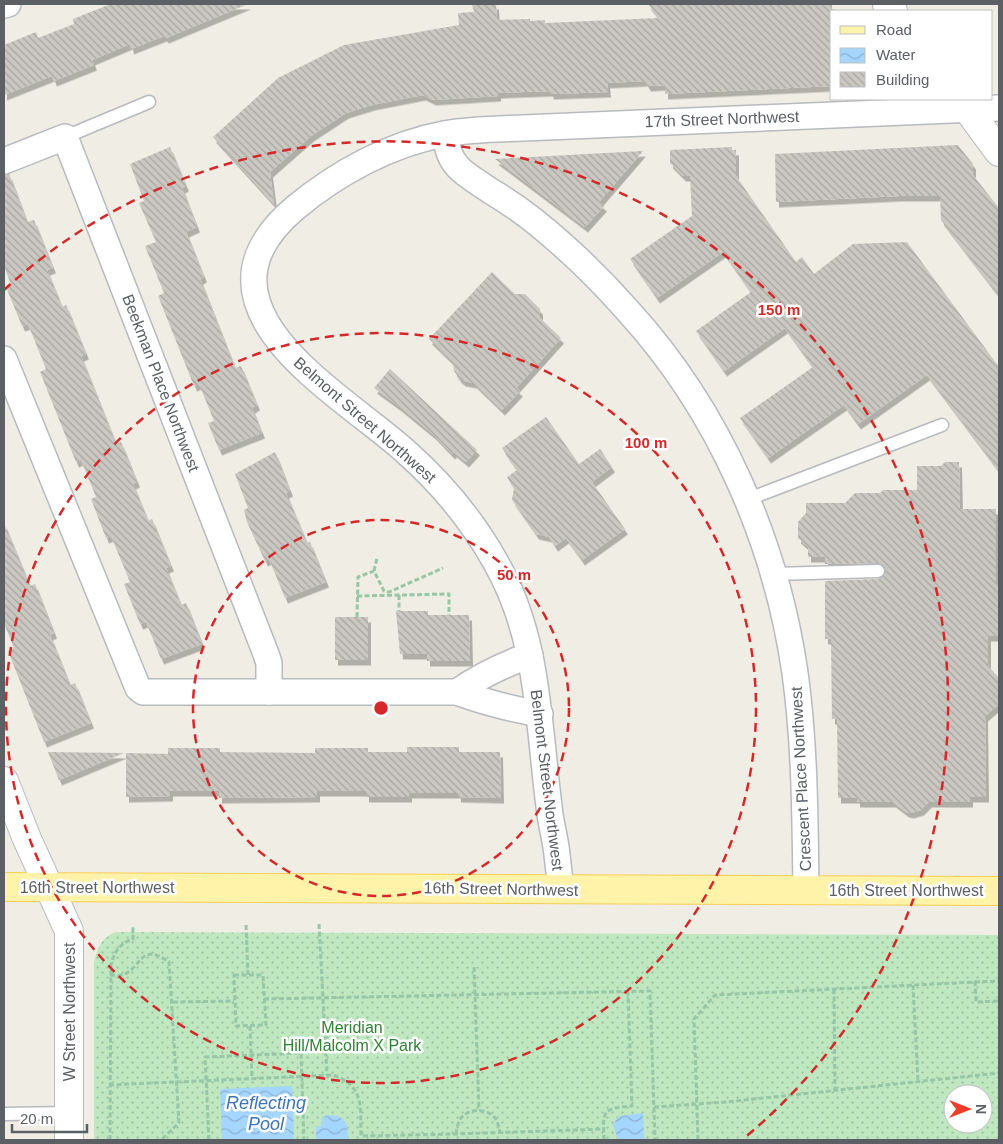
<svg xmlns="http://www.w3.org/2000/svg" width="1003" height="1144" font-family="Arial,sans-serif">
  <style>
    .grass { fill: url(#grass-dots); fill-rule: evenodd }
    .water { fill: url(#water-waves) }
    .building { fill: url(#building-back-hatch); filter: url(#shadow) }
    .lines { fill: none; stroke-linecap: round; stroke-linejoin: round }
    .lane-casing { stroke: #b7babf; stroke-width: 15 }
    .street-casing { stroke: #b7babf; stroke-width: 28 }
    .secondary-casing { stroke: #b8bbc1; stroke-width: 30 }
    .primary-casing { stroke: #f8ce54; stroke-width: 30 }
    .path { stroke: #97c7a6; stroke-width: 3; stroke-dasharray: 5 2.5; stroke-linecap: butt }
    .lane { stroke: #fff; stroke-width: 12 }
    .street { stroke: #fff; stroke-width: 25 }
    .secondary { stroke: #fff; stroke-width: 28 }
    .primary { stroke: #fff3a9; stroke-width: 28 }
    .ring { fill: none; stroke: #d62828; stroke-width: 2.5; stroke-dasharray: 9 6 }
    .labels { text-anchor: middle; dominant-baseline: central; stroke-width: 5; stroke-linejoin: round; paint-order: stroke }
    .street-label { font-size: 16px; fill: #5c6065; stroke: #fff }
    .park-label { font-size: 16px; fill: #308235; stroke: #fff }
    .water-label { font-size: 18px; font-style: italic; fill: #3b75b7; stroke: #fff }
    .centre { fill: #d62828; stroke: #fff; stroke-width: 2.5 }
    .ring-label { font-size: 15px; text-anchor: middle; font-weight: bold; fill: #d62828; stroke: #fff; stroke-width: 5; stroke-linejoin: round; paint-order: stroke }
  </style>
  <defs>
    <pattern id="grass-dots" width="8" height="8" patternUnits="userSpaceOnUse" patternTransform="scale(1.25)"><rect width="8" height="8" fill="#bfe8c0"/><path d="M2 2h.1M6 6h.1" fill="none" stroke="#9ebfa0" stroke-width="1.8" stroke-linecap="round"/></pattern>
    <pattern id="water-waves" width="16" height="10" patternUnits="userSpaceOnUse" patternTransform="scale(1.25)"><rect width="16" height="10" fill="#a4d6ff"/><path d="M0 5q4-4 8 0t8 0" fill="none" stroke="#89b1d2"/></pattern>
    <pattern id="building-back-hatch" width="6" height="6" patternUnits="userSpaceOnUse" patternTransform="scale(1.25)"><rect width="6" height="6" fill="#cac8c1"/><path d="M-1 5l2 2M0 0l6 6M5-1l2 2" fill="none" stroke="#a7a6a0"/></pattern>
    <filter id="shadow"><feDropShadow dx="3" dy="5.5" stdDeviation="0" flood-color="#0004"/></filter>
  </defs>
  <rect width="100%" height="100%" fill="#efede4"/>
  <path class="grass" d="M116 932 999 935V1140H94V964C96 949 102 937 116 932ZM953 1094H983V1124H953Z"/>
  <g class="water">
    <polygon points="292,1086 294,1140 222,1140 220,1089"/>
    <polygon points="643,1113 644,1140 618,1140 613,1124 619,1116"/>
    <path d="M327 1115C346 1116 348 1122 348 1140H316V1127L321 1126 322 1118Z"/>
  </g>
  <g class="building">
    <polygon points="111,4 248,4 166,38 164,36 131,49 130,44 92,60 94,65 54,81 52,76 4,95 4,45 36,32 38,38 74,24 73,19"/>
    <polygon points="472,4 496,4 497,20 530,19 530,21 545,20 545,23 659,18 648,4 832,4 832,86 665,94 665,85 648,86 645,81 607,83 608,92 551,94 550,91 498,93 498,96 433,100 423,95 372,105 346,113 311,136 270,172 274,204 213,137 278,78 344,45 459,25 458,13 474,12"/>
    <polygon points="958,145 973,164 973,175 999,208 999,296 941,220 940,196 899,196 776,202 775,154"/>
    <polygon points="170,147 186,186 182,188 197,227 186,232 204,277 200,279 235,368 241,366 257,405 252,408 262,433 219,450 208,423 214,421 199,384 194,386 158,296 164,293 145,246 156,242 139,203 144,201 130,164"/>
    <polygon points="732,147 732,150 736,150 736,176 796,262 802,257 814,274 853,244 907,242 999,367 999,471 927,375 858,424 844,405 768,458 740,418 813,367 785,328 724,371 696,331 751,292 723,252 657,298 630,259 692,216 690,176 683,176 670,163 670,150"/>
    <polygon points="643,151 599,202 604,206 585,227 495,159"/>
    <polygon points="9,174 27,222 34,220 53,268 47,270 62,307 66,305 86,354 81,356 116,444 121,442 137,482 133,484 148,521 152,519 171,566 166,568 181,605 186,603 202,644 161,659 146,622 140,624 124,584 130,582 111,536 106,538 91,499 96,497 81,460 76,462 40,372 46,369 28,324 22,326 6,287 11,285 4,266 4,175"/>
    <polygon points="492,272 515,294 525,294 540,309 540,318 561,338 516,388 520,391 502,410 474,383 463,381 459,378 454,371 453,362 429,339"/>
    <polygon points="390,369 477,450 466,462 454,452 452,454 434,435 400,407 374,388"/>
    <polygon points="546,417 579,464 600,449 612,467 592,482 625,529 582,560 566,538 555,546 549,537 536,534 512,500 514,488 507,477 517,470 502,448"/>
    <polygon points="275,452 290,491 286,493 307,543 310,542 326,582 285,598 269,559 265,561 247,522 244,510 248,508 235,474"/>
    <polygon points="945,462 959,462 960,509 996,509 996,584 999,584 999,636 988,636 988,666 999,678 999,704 985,716 986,797 970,797 970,802 929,802 921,810 911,813 906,812 893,802 857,802 857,798 838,798 837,719 832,719 831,639 825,639 825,581 879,579 885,574 885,567 878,563 825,564 825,557 808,557 808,547 798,538 798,522 806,513 806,503 845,503 855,493 880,493 883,490 917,490 917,466 941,466"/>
    <polygon points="4,523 30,586 35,584 54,633 50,635 70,685 75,683 91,723 44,742 8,651 14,648 4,623"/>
    <polygon points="396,611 428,611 428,615 469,615 470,661 427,661 427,654 400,654"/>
    <rect x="335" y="617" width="33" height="43"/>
    <polygon points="407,747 459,747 459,752 500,752 501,798 458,797 458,793 409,793 409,797 366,797 366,791 317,791 317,797 219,798 219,791 170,791 170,796 126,797 126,753 168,754 168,748 220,748 220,752 315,753 315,748 368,748 368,752 407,752"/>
    <polygon points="48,752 124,753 59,780"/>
  </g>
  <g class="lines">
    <g class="lane-casing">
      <g id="lane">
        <polyline points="65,137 149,102"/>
        <polyline points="746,500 942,425"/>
        <polyline points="774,574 878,571"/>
        <polyline points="4,1114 69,1113"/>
      </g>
    </g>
    <g class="street-casing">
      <g id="street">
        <polyline points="4,5 8,4"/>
        <path d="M445 134C447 146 449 157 457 166 466 176 478 182 489 190 504 199 519 209 533 220 567 247 600 279 629 312 719 411 776 541 795 673 805 745 805 818 806 890"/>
        <polyline points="4,161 65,137 266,654 269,663 269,692"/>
        <path d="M4 359 138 688 143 692H457C484 702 512 709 540 714"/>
        <path d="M457 692C481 675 503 665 530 655"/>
        <path d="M561 889C559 875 558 861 556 847 554 833 550 820 549 806 538 721 539 637 495 561 472 520 440 482 405 451 338 391 179 306 295 208 337 173 390 144 444 134 470 129 497 129 523 128L999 108"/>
      </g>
    </g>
    <g class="secondary-casing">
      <g id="secondary">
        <polyline points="887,4 893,11"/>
        <polyline points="960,99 999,152"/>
        <polyline points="4,781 27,839 69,931 69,1140"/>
      </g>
    </g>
    <g class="primary-casing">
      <polyline id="primary" points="4,887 999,891"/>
    </g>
    <g class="path">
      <polyline points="374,571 377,558"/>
      <polyline points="399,595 399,611"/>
      <polyline points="357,596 449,594 449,615"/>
      <polyline points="357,617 358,577 374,571 384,591 389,592 443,568"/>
      <polyline points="319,924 327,1075"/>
      <polyline points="246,925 248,975"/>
      <polyline points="474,967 479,1110"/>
      <path d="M110 975C114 975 119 976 122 975 142 969 139 941 169 962L179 1123 161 1140"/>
      <polygon points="234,975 263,975 266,1025 236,1026"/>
      <polyline points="975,982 999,981"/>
      <polyline points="913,985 918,1082"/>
      <polyline points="834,989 835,1090"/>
      <polyline points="264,999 650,991 655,1140"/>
      <polyline points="173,1002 234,1001"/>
      <polyline points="250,1026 252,1078"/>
      <path d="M109 1085 333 1075C365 1086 360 1107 361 1136L456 1134 604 1129"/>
      <polyline points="654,1107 726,1102 999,1073"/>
      <path d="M456 1134C457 1128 458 1120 463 1116 471 1108 488 1109 495 1118 498 1122 499 1127 500 1133"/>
      <path d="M110 1140 111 965C114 952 120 943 133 939V926"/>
      <polyline points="209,1140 205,1057 301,1053 304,1140"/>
      <path d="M604 1140C603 1112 601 1108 632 1106L628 992"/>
      <polyline points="698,1140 694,1019 715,995 975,982 976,1002 999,1001"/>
    </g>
    <use href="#lane" class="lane"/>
    <use href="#street" class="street"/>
    <use href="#secondary" class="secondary"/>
    <use href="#primary" class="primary"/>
  </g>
  <g class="ring">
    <circle cx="381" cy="708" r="188"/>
    <circle cx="381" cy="708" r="375"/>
    <path d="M4 290A563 563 0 1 1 743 1139"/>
  </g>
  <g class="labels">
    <g class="street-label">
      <text transform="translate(722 119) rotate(-2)">17th Street Northwest</text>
      <text transform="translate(161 383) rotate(69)">Beekman Place Northwest</text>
      <text transform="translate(365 420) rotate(41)">Belmont Street Northwest</text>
      <text transform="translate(801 779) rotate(-93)">Crescent Place Northwest</text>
      <text transform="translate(547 780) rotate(83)">Belmont Street Northwest</text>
      <text x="97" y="887">16th Street Northwest</text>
      <text transform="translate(501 889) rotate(1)">16th Street Northwest</text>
      <text x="906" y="890">16th Street Northwest</text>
      <text transform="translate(69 1012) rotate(-90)">W Street Northwest</text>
    </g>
    <g class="park-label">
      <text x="352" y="1027">Meridian<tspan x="352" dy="18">Hill/Malcolm X Park</tspan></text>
    </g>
    <g class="water-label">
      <text x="266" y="1103">Reflecting<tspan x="266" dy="21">Pool</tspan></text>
    </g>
  </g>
  <circle cx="381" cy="708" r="8" class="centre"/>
  <g class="ring-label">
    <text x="779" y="315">150 m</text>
    <text x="646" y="448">100 m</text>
    <text x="514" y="580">50 m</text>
  </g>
  <rect width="1003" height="1144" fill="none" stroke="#5c6065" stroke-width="10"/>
  <rect x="830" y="10" width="162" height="90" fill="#ffffff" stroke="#bebfc1"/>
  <rect x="840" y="26" width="25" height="8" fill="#fff3a9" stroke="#bebfc1"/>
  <text x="876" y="35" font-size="15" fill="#5c6065">Road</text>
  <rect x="840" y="48" width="25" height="15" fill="url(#water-waves)" stroke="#bebfc1"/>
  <text x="876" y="60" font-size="15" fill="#5c6065">Water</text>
  <rect x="840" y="72" width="25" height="15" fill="url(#building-back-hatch)" stroke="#bebfc1"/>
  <text x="876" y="85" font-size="15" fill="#5c6065">Building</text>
  <g transform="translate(968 1109) rotate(90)"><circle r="24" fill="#ffffff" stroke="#bebfc1"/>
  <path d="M0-4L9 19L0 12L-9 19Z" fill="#f23c28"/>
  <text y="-8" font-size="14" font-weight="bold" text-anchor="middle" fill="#5c6065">N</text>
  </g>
  <path d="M12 1124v8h75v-8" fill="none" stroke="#5c6065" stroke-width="2.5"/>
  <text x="20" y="1124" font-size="15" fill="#5c6065" stroke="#ffffff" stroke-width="4" paint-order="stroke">20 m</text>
</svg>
